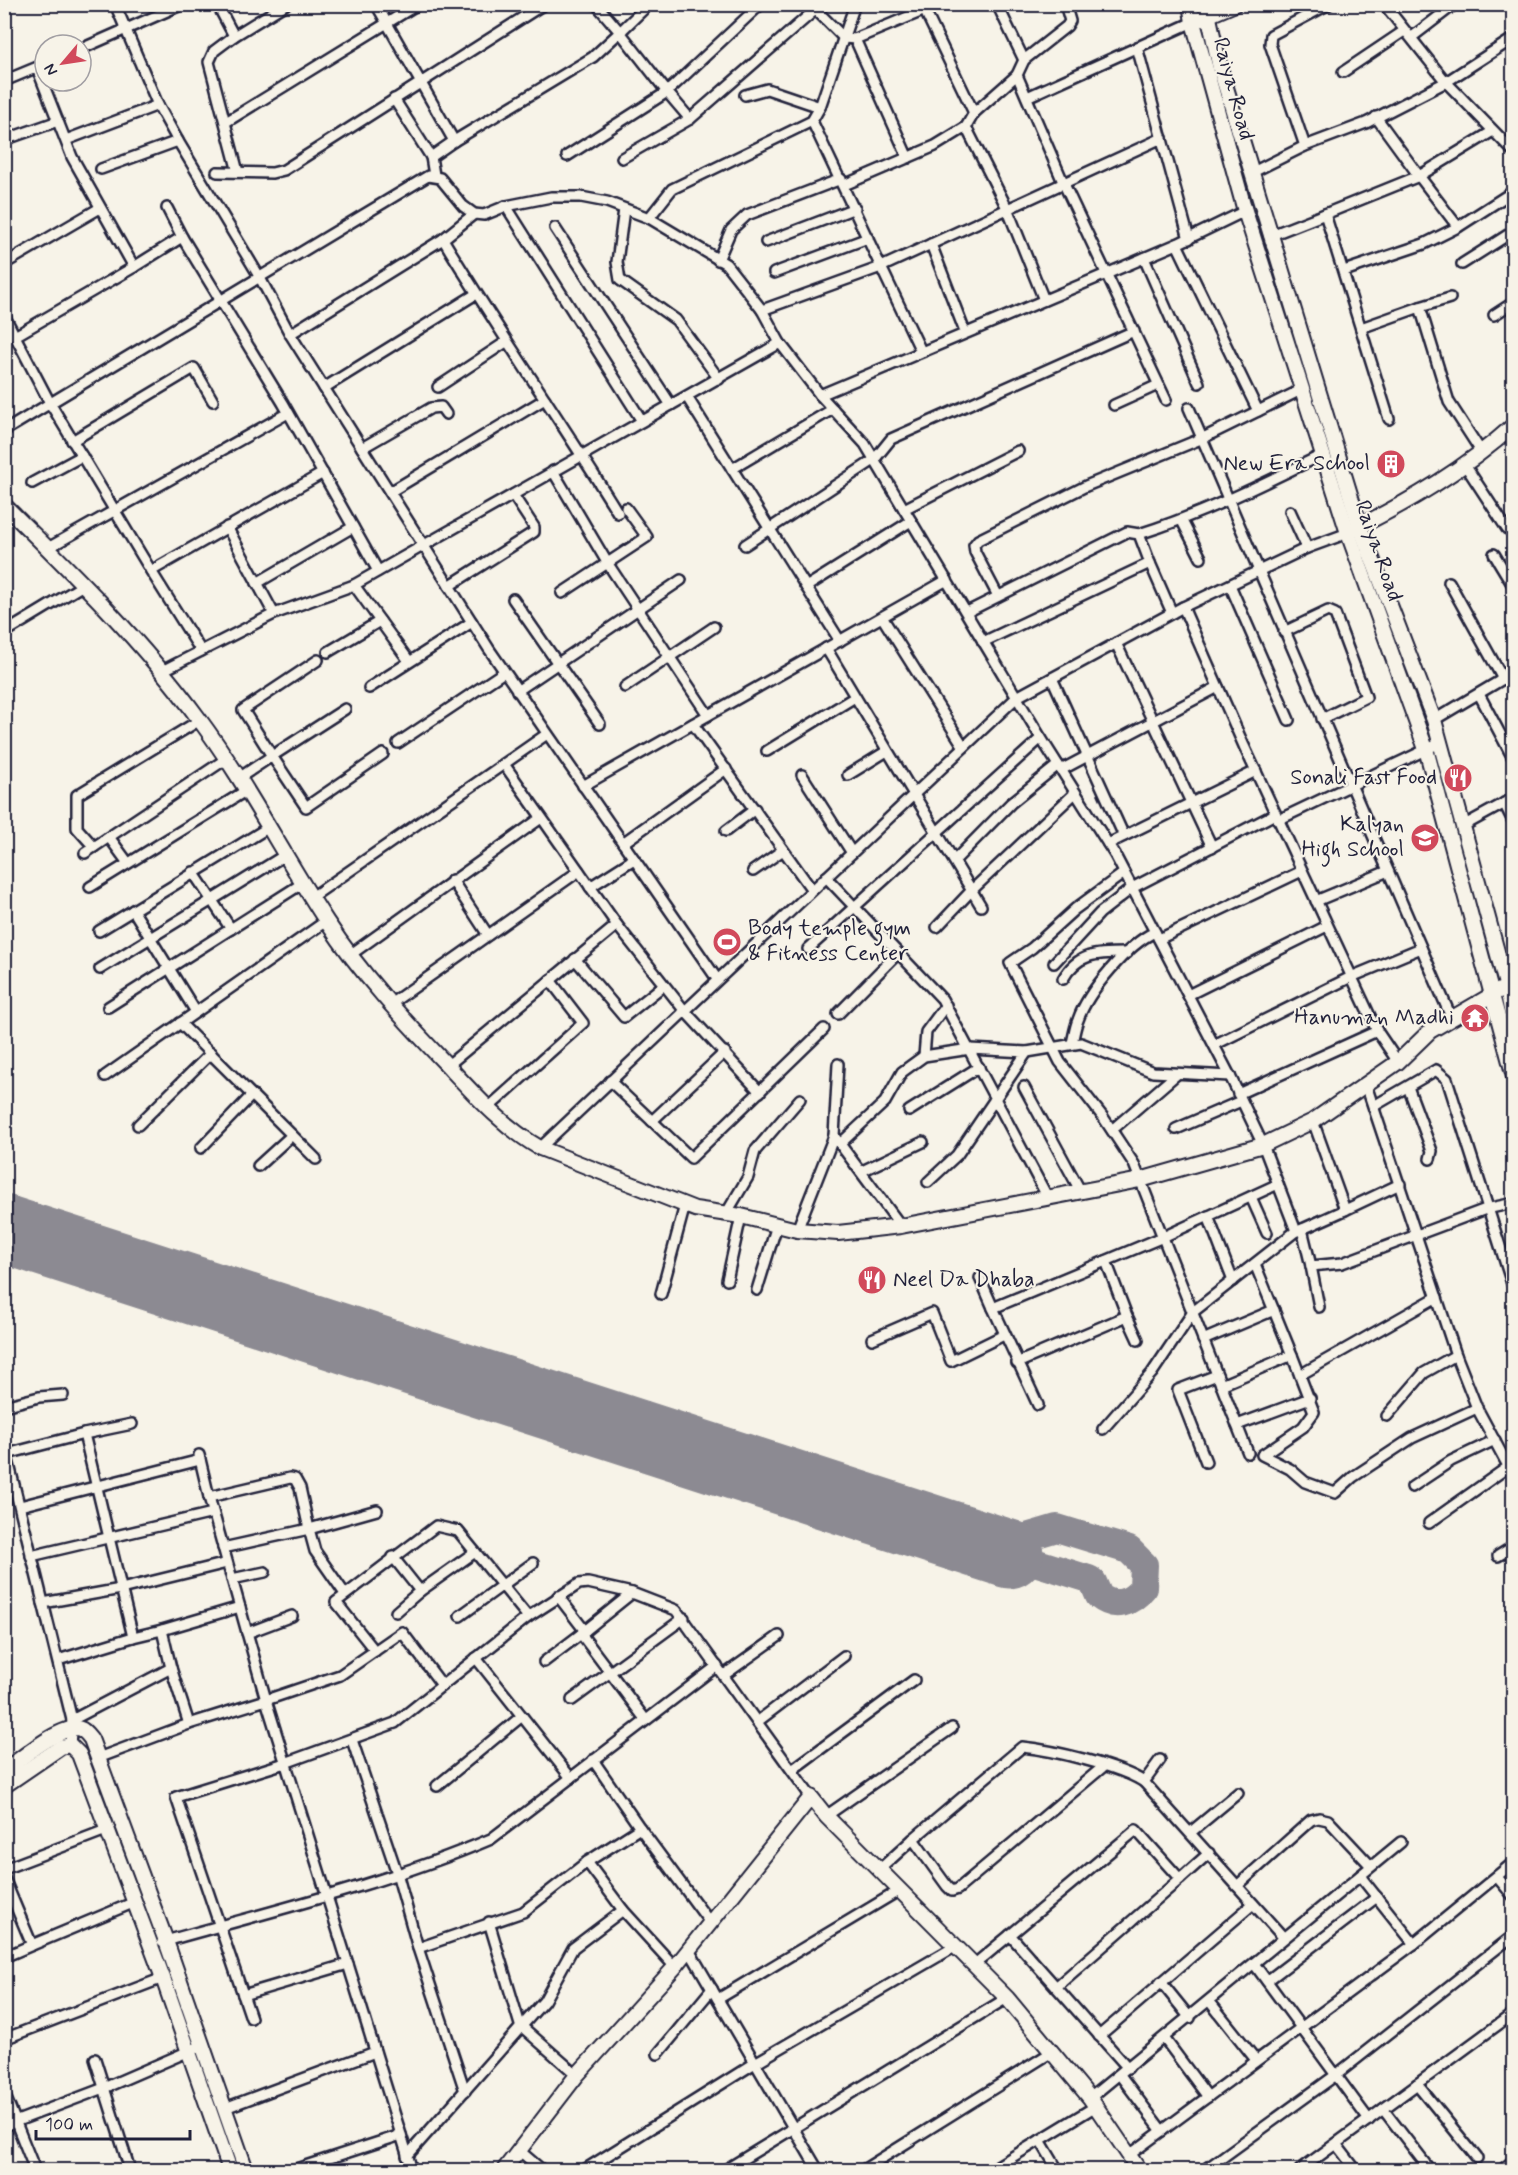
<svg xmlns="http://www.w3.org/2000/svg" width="1518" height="2175" font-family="Mynerve,sans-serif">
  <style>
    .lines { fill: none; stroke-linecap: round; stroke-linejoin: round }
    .taxiway { stroke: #8c8a92; stroke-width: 28 }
    .runway { stroke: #8c8a92; stroke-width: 69 }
    .street-casing { stroke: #22223b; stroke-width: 14 }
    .secondary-casing { stroke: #22223b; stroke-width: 18 }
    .street { stroke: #f7f3e8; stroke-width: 9 }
    .secondary { stroke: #f7f3e8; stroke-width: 14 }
    .labels { text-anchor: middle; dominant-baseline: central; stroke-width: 4.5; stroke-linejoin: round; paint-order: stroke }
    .street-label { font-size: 22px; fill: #22223b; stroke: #f7f3e8 }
    .poi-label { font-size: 22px; fill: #22223b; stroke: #f7f3e8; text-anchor: end }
  </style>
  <rect width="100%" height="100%" fill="#f7f3e8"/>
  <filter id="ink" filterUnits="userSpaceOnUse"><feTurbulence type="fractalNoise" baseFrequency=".0167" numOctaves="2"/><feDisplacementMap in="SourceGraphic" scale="12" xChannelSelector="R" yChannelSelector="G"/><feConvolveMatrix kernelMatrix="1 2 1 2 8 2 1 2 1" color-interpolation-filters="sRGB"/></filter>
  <g filter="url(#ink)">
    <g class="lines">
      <path class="taxiway" d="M989 1548 1057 1528 1129 1550 1144 1565 1143 1588C1131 1603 1115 1609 1099 1596L1093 1582 1089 1579 1009 1554"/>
      <polyline class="runway" points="4,1229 1009,1554"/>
      <g class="street-casing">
        <g id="street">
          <polyline points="115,4 158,105 178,141"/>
          <polyline points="217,4 234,36 286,4"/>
          <polyline points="376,4 454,141 431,157 434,175"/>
          <polyline points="596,4 620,32 649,4"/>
          <polyline points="810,4 844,38 855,39 925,10"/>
          <polyline points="997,4 1024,60"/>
          <polyline points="1384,4 1446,82 1514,152"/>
          <polyline points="923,7 974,113"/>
          <polyline points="234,36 214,51 209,62 238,172"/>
          <polyline points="1412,37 1455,4"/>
          <polyline points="855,39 908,158"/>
          <polyline points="1137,47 1189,239"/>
          <polyline points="81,49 183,4"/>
          <polyline points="1343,72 1404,31"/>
          <polyline points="1017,75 1063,182 1166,400"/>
          <polyline points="4,81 45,64"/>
          <polyline points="745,95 767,89 820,107"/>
          <polyline points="1027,97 1193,22"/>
          <polyline points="394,99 431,157"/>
          <polyline points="1376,117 1419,176 1493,131"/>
          <polyline points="226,122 418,4"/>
          <polyline points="966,127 974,113 1017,75 1024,60 1067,26 1070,21 1065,4"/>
          <polyline points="4,140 58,121"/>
          <polyline points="66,140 158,105"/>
          <polyline points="454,141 593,57 620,32 667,92 761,4"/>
          <polyline points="1305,146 1270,44 1271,35 1329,4"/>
          <polyline points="567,156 667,92 690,119"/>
          <polyline points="622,158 690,119 815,10"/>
          <polyline points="101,169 178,141 259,276 290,334 489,649 717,979"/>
          <polyline points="217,172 272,173 284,170 544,4"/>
          <polyline points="1251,173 1305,146 1366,123 1446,82 1514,38"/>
          <polyline points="844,185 935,146 966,127 1007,208 1044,300"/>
          <polyline points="506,206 642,421"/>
          <polyline points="167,208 182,237"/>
          <polyline points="624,209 617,262 620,280 676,320 719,379"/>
          <path d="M474 214 443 239C499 332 561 421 618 513"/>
          <polyline points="1325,214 1419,176 1458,227"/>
          <polyline points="649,218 672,189 812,121 820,107 855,4"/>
          <polyline points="555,228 671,405"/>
          <polyline points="1269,236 1325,214 1389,419"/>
          <polyline points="766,242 855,208"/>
          <polyline points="931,244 965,332"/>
          <polyline points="1177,244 1258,411"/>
          <polyline points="1144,258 1199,383"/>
          <polyline points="718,260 731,230 747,215 841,179"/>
          <polyline points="4,264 100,208"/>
          <polyline points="1462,264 1514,231"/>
          <polyline points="134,267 182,237 283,403 378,571"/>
          <polyline points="1344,271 1424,244 1458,227 1514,191"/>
          <polyline points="774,273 868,238"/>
          <polyline points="1420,307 1450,298"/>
          <polyline points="762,310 881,267 812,121"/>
          <polyline points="4,315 50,403 151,571"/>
          <polyline points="1494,315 1514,302"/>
          <polyline points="1361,328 1420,307 1449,402 1482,453"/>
          <polyline points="290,334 443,239"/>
          <polyline points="15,336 134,267 72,157 37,68"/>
          <polyline points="921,351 881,267 1162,138"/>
          <polyline points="438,387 506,342"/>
          <polyline points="324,388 476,294"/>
          <polyline points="820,395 1177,244 1245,211"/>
          <polyline points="687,397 840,641"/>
          <polyline points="1114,405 1158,385"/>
          <polyline points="1189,408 1451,1017"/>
          <polyline points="4,431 428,176 440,178 463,206 474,214 484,215 506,206 551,197 581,197 607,202 649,218 726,264 762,310 780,343 820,395 865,444 1041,738 1115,855 1230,1076 1263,1145 1296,1231 1193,1312 1152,1373 1103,1429"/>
          <polyline points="72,441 194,368 213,401"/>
          <polyline points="362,448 431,408 441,407 446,414"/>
          <polyline points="1465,465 1507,529"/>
          <polyline points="732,469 833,409"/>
          <polyline points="553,471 608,564 708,715"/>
          <polyline points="32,483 82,456"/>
          <polyline points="390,492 545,399"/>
          <polyline points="904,509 1018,451"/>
          <polyline points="1290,511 1307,548"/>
          <polyline points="1182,521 1201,558"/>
          <polyline points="227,527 274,614"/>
          <path d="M1139 534C1203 514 1263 484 1324 454"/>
          <polyline points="745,545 874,460 891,439 1134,331"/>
          <polyline points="48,548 288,413"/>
          <polyline points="1494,554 1514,587"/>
          <polyline points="1449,582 1503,679"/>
          <polyline points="257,583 353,527"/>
          <polyline points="354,585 409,661"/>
          <polyline points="1230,585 1289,720"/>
          <polyline points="449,586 534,532 534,527 513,495"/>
          <polyline points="806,587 911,521"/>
          <polyline points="562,593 647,537 626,508"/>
          <polyline points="998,596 975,552 974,545 978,540 1086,486 1203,438 1303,389"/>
          <polyline points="513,599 600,724"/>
          <polyline points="1183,607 1244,746 1377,1031"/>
          <polyline points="967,612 1127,532 1139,534 1150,563"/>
          <polyline points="882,617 964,747"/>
          <polyline points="1284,632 1328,611 1335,614 1366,697 1322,719"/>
          <polyline points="4,633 85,584"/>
          <polyline points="983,642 1150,563 1172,613"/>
          <polyline points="1116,643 1212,847"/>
          <polyline points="826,648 981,906"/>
          <polyline points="201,651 151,571 323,473"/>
          <polyline points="328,652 380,621"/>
          <polyline points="162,671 274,614 354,585 780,343"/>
          <polyline points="1052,678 1124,836"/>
          <polyline points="625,687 714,627"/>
          <polyline points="369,688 472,622"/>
          <polyline points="517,691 681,580"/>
          <polyline points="1479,694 1514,760"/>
          <polyline points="345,709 272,756 306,807 383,754"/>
          <polyline points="1434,720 1503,679 1514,666"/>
          <polyline points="693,724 812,890"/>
          <polyline points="398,743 504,672"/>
          <polyline points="767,751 855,697"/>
          <polyline points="504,764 617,925"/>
          <polyline points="1061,770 1218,687"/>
          <polyline points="802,775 852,853"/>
          <polyline points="848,775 887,751"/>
          <polyline points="239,778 272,756 243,710 318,660"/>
          <polyline points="583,786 947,580"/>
          <polyline points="1504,803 1514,823"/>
          <polyline points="1278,820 1440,743"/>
          <polyline points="1463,826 1514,798"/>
          <polyline points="726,831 755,809"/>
          <polyline points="109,837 128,863"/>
          <polyline points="623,843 726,769"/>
          <polyline points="1108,844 1256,771"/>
          <polyline points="94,847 77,828 77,795 200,720"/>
          <polyline points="85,853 226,759"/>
          <polyline points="955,860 1011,803 1058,765"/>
          <polyline points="753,871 783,850"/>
          <polyline points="193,872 231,929"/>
          <polyline points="1124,873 1075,909 1032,948 1010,963 1060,1062 1103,1117 1134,1164 1248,1453"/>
          <polyline points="826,877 942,999 1048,1198"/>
          <polyline points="452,880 488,935"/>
          <polyline points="90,887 247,790"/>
          <polyline points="590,887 634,859"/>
          <polyline points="312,897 547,734"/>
          <polyline points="1316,901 1388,871"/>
          <polyline points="133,910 196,1012"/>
          <polyline points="937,927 972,890 1075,793"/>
          <polyline points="99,931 269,827"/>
          <polyline points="1159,939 1302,871"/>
          <polyline points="808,949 1041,738"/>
          <polyline points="350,955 541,818"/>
          <polyline points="575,959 624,1017 664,985"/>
          <polyline points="1054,963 1100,913 1132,888 1275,814"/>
          <polyline points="100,969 285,855"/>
          <path d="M1063 979C1078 952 1099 953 1127 953"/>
          <polyline points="1188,995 1327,926"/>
          <polyline points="389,1005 579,871"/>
          <polyline points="108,1007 303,883"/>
          <polyline points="838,1014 898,953"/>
          <polyline points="180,1023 316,1159"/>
          <path d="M1072 1043C1074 1035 1075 1027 1078 1020 1088 991 1128 944 1155 932"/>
          <polyline points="1214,1045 1351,977 1421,948"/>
          <polyline points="1027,1052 1081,1043 1153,1072 1230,1076"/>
          <polyline points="924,1056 926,1032 946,1005"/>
          <polyline points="838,1064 834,1136 901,1226"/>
          <polyline points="447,1066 617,925 684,1010 760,1092"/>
          <polyline points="105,1076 326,921"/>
          <polyline points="610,1081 691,1158 824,1029"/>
          <polyline points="1366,1085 1456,1355 1477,1408 1514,1477"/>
          <polyline points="1024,1087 1081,1192"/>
          <polyline points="1408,1087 1432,1151 1430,1159"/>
          <polyline points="1238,1094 1377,1031 1398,1062"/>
          <polyline points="1374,1106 1436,1070 1447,1079 1514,1290"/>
          <polyline points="487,1109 583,1023 550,980"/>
          <polyline points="909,1111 979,1067"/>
          <polyline points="652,1121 725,1052"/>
          <polyline points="138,1125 211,1053"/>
          <polyline points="1176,1129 1241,1101"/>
          <polyline points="1112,1130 1177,1074"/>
          <polyline points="841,1143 885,1102 902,1072 924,1056 970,1049 1027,1052 957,1155 928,1182"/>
          <polyline points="201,1148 252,1095"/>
          <polyline points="540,1148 1017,697 1183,607 1307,548 1348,533"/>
          <polyline points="258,1166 292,1135"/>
          <polyline points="862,1171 923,1142"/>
          <polyline points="1251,1197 1267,1233"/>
          <polyline points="1345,1210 1400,1184"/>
          <polyline points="726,1214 748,1177 755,1151 800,1099"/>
          <polyline points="1208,1216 1233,1281"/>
          <polyline points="1302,1229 1311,1266 1342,1263 1486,1209 1514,1203"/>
          <polyline points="797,1230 834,1136"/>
          <polyline points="1298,1231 1345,1210 1313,1121"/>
          <polyline points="1255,1264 1292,1355"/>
          <polyline points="1311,1266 1319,1307"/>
          <polyline points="980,1278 993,1308"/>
          <polyline points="727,1280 741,1216"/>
          <polyline points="757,1290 777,1225"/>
          <polyline points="661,1294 685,1205"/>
          <polyline points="1127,1316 1138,1340"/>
          <polyline points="872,1339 932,1313 951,1361 1004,1335"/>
          <polyline points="1203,1340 1274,1310"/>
          <polyline points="1017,1363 1127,1316 1106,1261"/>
          <polyline points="1300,1375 1437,1297"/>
          <polyline points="1221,1385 1292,1355 1314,1412 1303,1427 1262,1455 1290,1469 1305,1482 1335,1493 1353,1477 1412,1438 1477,1408"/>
          <polyline points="1038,1405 993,1308 1163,1237 1278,1184"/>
          <polyline points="4,1406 39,1397 63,1395"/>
          <polyline points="1387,1416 1424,1373 1456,1355"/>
          <polyline points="1237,1425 1310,1398"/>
          <polyline points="84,1434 132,1424"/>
          <polyline points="4,1444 72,1720"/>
          <polyline points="7,1454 84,1434 133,1637 162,1630 171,1668 72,1720 70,1745"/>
          <polyline points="199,1455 209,1497"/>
          <polyline points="1206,1462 1178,1390 1217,1375"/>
          <polyline points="1412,1487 1451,1461 1495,1440"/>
          <polyline points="20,1506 200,1460"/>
          <polyline points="1429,1523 1508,1467"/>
          <polyline points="223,1548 309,1529 315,1551 345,1594"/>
          <polyline points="31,1556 213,1513"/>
          <polyline points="1498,1556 1514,1546"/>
          <polyline points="393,1557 420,1591 475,1552"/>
          <polyline points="232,1579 265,1572"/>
          <polyline points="632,1593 581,1634 645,1719"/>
          <polyline points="558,1596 585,1631"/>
          <polyline points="43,1603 121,1589 227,1563"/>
          <polyline points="396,1612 420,1591"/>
          <polyline points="460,1616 533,1563"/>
          <polyline points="162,1630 240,1607"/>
          <polyline points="247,1633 292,1616"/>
          <polyline points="375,1651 336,1602 436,1526 458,1531 528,1617"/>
          <polyline points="476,1658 571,1778"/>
          <polyline points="58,1660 133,1637"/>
          <polyline points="544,1662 581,1634"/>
          <polyline points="171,1668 189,1724"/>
          <polyline points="724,1675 779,1636"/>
          <polyline points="572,1700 684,1618"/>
          <polyline points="757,1722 844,1656"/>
          <polyline points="352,1740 397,1873 418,1948 523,1912 587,1862 623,1910 675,1967"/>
          <polyline points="98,1758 189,1724 266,1700 209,1497 290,1478 295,1479 300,1488 309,1529 377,1510"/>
          <polyline points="792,1770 914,1680"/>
          <polyline points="1144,1782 1160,1760"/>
          <polyline points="437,1786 522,1716"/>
          <polyline points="826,1816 952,1728"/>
          <polyline points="640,1828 711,1924"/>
          <polyline points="1191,1832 1238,1793"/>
          <path d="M913 1839 1022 1747C1052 1750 1120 1766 1144 1782L1283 1937"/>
          <polyline points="587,1862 640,1828 593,1760"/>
          <polyline points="4,1869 106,1830"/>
          <polyline points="879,1870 913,1839 947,1886 952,1891 958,1889 1104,1766"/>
          <polyline points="1360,1876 1414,1944"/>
          <polyline points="1497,1877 1514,1897"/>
          <polyline points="4,1878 32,1945 4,1957"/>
          <polyline points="1237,1886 1311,1820 1319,1818 1328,1820 1371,1866"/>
          <polyline points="489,1922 520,2025 577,2075"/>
          <polyline points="1010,1935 1136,1830 1180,1879 1209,1853"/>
          <path d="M162 1942C272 1911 385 1884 491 1839L717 1666"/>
          <polyline points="32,1945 135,1902"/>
          <polyline points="418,1948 465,2091"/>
          <polyline points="689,1950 818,2170"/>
          <polyline points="975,1964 1010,1935 1128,2068"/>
          <polyline points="1255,1965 1369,2120"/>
          <polyline points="1267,1981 1377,1897"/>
          <polyline points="1161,1982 1190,2018"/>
          <polyline points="1056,1987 1180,1879"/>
          <polyline points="243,1995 348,1964"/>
          <polyline points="718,1999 900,1890"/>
          <polyline points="1210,2002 1256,2060"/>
          <polyline points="251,2018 176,1797 285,1763 395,1723 528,1617 579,1584 588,1583 632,1593 676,1610 811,1797"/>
          <polyline points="1099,2036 1253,1904"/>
          <polyline points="1164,2038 1208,2097"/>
          <polyline points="4,2039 163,1978"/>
          <polyline points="658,2054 712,1989"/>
          <polyline points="95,2059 130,2170"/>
          <polyline points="1120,2075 1162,2131"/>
          <polyline points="1417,2084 1477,2158"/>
          <polyline points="4,2093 35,2170"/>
          <polyline points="1090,2098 1401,1842"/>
          <polyline points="225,2108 375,2052"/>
          <polyline points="1383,2109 1430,2170"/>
          <polyline points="4,2126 104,2088 203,2045"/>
          <polyline points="1040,2140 1058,2170"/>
          <polyline points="1336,2144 1356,2170"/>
          <polyline points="521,2152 542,2170"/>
          <polyline points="407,2156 544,2001 573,1948 623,1910"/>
          <polyline points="1128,2156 1414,1944 1514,1862"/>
          <polyline points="293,2170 401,2135"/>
          <polyline points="412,2170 266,1700 340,1675 402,1632 442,1685"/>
          <polyline points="584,2170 755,2063 956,1946"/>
          <polyline points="725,2170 1007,1998"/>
          <polyline points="863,2170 1052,2052"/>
          <polyline points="991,2170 1096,2106"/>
          <polyline points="1205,2170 1336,2075 1514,1935"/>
          <polyline points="1300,2170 1514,2013"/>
          <polyline points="1502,2170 1514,2160"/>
        </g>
      </g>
      <g class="secondary-casing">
        <g id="secondary">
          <polyline points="1190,4 1193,22 1245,211 1348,533 1426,749 1514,1077"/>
          <polyline points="1206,4 1220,68 1360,527 1434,720 1507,988 1514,1025"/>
          <polyline points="1200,19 1235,4"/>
          <path d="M4 505C73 573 142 641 199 719 247 784 283 855 327 922 361 974 403 1019 446 1064 475 1095 502 1126 540 1148L695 1209 741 1216 797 1230 838 1233 901 1226 1140 1180 1263 1145 1313 1121 1398 1062 1430 1031 1514 982"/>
          <path d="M1352 530C1411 501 1465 469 1514 425"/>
          <path d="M4 1771C20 1759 56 1729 76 1728 83 1728 87 1734 91 1739L166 1941 246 2170"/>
          <polyline points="4,1786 61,1747 70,1745 79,1754 163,1978 230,2170"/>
          <polyline points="504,2170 577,2075 675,1967 811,1797 826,1816 1007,1998 1090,2098 1139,2170"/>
        </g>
      </g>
      <use href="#street" class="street"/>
      <use href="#secondary" class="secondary"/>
    </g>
  </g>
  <defs>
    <g id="building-disc" transform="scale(1.5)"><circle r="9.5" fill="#d1495b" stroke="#f7f3e8"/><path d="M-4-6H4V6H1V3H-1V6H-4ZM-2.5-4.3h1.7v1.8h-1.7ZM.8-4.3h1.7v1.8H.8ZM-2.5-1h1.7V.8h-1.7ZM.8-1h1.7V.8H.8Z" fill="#fff"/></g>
    <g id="restaurant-disc" transform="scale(1.5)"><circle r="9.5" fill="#d1495b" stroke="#f7f3e8"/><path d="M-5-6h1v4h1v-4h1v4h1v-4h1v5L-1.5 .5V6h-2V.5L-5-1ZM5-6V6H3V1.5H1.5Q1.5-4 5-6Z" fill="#fff"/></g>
    <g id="school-disc" transform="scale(1.5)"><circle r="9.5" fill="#d1495b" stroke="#f7f3e8"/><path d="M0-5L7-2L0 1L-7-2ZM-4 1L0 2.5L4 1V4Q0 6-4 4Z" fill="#fff"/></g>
    <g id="stadium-disc" transform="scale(1.5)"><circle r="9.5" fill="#d1495b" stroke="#f7f3e8"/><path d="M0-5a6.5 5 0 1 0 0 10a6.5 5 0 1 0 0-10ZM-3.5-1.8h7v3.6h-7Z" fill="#fff"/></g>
    <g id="temple-disc" transform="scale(1.5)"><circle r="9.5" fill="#d1495b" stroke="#f7f3e8"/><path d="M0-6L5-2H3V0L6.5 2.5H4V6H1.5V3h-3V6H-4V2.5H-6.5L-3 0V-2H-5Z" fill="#fff"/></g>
  </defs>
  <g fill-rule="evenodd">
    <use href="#building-disc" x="1391" y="464"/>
    <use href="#restaurant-disc" x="1458" y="778"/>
    <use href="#school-disc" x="1425" y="838"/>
    <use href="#stadium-disc" x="727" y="942"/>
    <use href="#temple-disc" x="1475" y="1018"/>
    <use href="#restaurant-disc" x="872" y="1280"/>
  </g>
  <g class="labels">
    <g class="street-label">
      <text transform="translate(1233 89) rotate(75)">Raiya Road</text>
      <text transform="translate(1378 551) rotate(71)">Raiya Road</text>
    </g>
    <g class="poi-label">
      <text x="1370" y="464">New Era School</text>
      <text x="1437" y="778">Sonali Fast Food</text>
      <text x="1404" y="825">Kalyan<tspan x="1404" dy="25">High School</tspan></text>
      <text x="748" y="929" text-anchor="start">Body temple gym<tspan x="748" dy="25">&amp; Fitness Center</tspan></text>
      <text x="1454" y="1018">Hanuman Madhi</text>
      <text x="893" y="1280" text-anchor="start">Neel Da Dhaba</text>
    </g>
  </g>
  <rect width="1518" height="2175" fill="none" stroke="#f7f3e8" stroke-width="24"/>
  <rect x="12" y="12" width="1494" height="2151" fill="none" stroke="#22223b" stroke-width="2" filter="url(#ink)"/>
  <g transform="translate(63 63) rotate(241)"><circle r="28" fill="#f7f3e8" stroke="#a29fa3" stroke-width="1.5"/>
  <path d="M0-4.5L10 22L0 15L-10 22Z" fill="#d1495b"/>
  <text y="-9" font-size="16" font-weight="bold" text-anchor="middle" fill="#22223b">N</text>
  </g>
  <path d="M36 2130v9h154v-9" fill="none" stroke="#22223b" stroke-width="3"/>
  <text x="45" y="2130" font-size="18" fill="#22223b" stroke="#f7f3e8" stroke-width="4.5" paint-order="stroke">100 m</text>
</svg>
